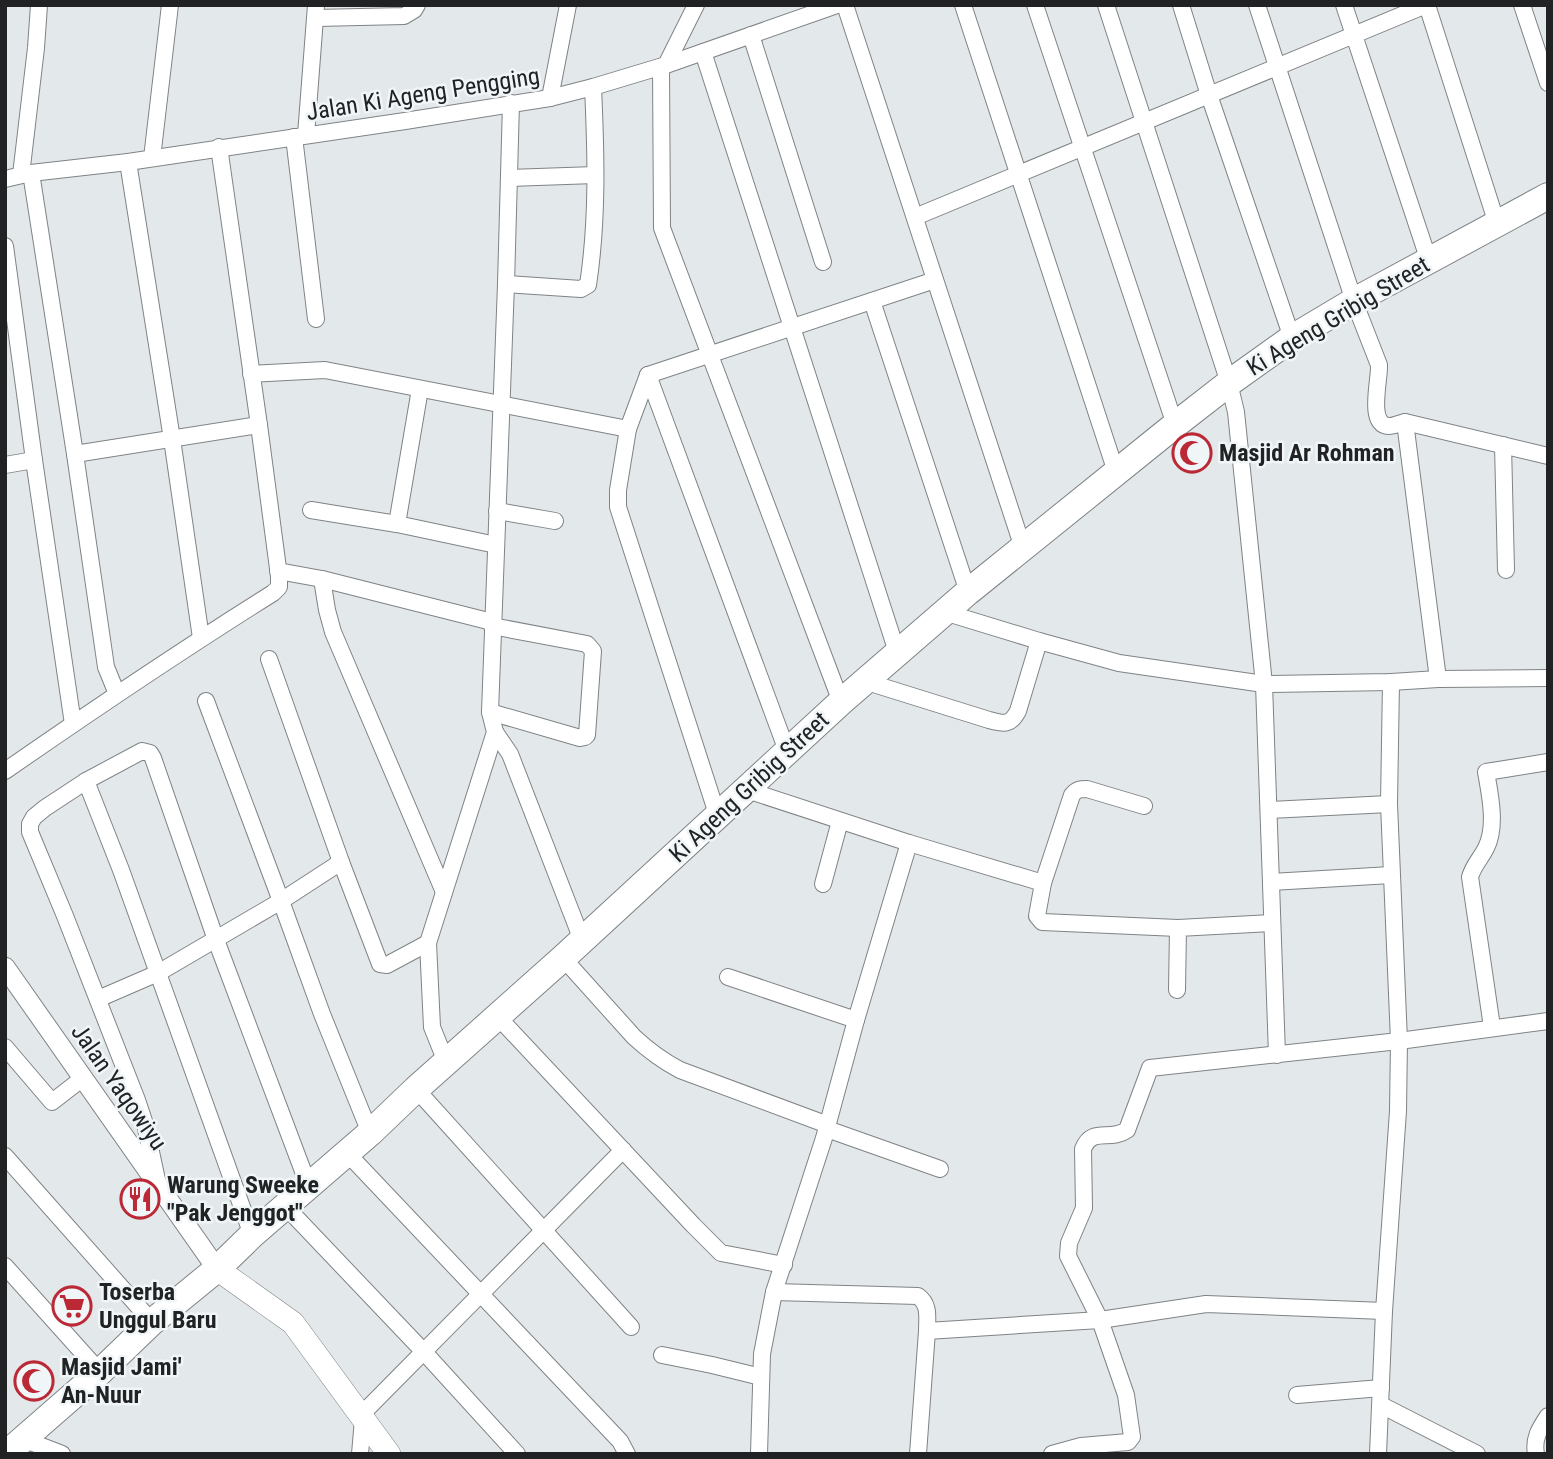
<svg xmlns="http://www.w3.org/2000/svg" width="1553" height="1459" font-family="'Roboto Condensed',sans-serif">
  <style>
    .lines { fill: none; stroke-linecap: round; stroke-linejoin: round }
    .minor-casing { stroke: #7f8386; stroke-width: 18 }
    .tertiary-casing { stroke: #7f8386; stroke-width: 21 }
    .secondary-casing { stroke: #7f8386; stroke-width: 24 }
    .primary-casing { stroke: #7f8386; stroke-width: 28 }
    .minor { stroke: #fff; stroke-width: 16 }
    .tertiary { stroke: #fff; stroke-width: 19 }
    .secondary { stroke: #fff; stroke-width: 23 }
    .primary { stroke: #fff; stroke-width: 26 }
    .labels { text-anchor: middle; dominant-baseline: central; stroke-width: 5; stroke-linejoin: round; paint-order: stroke }
    .street-label { font-size: 24px; fill: #212223; stroke: #f0f5f8 }
    .poi-label { font-size: 24px; font-weight: bold; fill: #212223; stroke: #f0f5f8; text-anchor: start }
  </style>
  <rect width="100%" height="100%" fill="#e3e8ea"/>
  <g class="lines">
    <g class="minor-casing">
      <g id="minor">
        <polyline points="845,5 1023,548"/>
        <polyline points="963,5 1116,472"/>
        <polyline points="1035,5 1175,425"/>
        <polyline points="1106,5 1229,383 1236,412 1264,684 1277,1055"/>
        <polyline points="1181,5 1209,95 1292,338"/>
        <path d="M1257 5 1354 301 1379 365C1380 379 1367 426 1389 426 1394 426 1400 423 1405 422L1548 456"/>
        <polyline points="1344,5 1429,261"/>
        <polyline points="1427,5 1497,224"/>
        <polyline points="1522,5 1548,83"/>
        <polyline points="316,18 404,16 414,10 417,5"/>
        <polyline points="751,35 823,262"/>
        <polyline points="703,52 897,652"/>
        <polyline points="666,65 696,5"/>
        <polyline points="661,67 662,228 841,702"/>
        <polyline points="550,98 568,5"/>
        <polyline points="306,135 316,5"/>
        <polyline points="294,137 316,319"/>
        <polyline points="152,158 170,5"/>
        <polyline points="128,162 172,439 201,638"/>
        <polyline points="31,173 75,454 106,667 117,694"/>
        <polyline points="21,175 36,48 39,5"/>
        <polyline points="509,178 595,175"/>
        <polyline points="5,179 31,173 128,162 405,121 550,98 593,87 666,65 837,5"/>
        <polyline points="915,217 1426,5"/>
        <polyline points="5,246 34,460 73,724"/>
        <path d="M506 284 581 289 588 285C598 219 596 153 593 87"/>
        <polyline points="872,301 968,592"/>
        <polyline points="251,374 325,370 628,429"/>
        <polyline points="648,375 628,429 618,490 618,507 718,817"/>
        <polyline points="648,375 787,751"/>
        <polyline points="648,375 935,280"/>
        <polyline points="1405,422 1438,679"/>
        <polyline points="1503,445 1506,570"/>
        <polyline points="75,454 259,425"/>
        <polyline points="5,465 34,460"/>
        <polyline points="311,510 397,524 496,545"/>
        <polyline points="497,511 555,521"/>
        <polyline points="397,524 420,389"/>
        <polyline points="278,571 322,579 492,622"/>
        <polyline points="322,579 327,610 333,632 444,892"/>
        <polyline points="944,612 1039,641 1119,663 1264,684 1391,682 1438,679 1548,678"/>
        <polyline points="269,659 341,862 380,964 387,965 428,943"/>
        <path d="M864 681 989 720C1004 724 1010 726 1018 711L1039 641"/>
        <polyline points="206,701 281,901 322,1014 370,1133"/>
        <polyline points="490,712 580,738 585,737 587,735 593,651 587,644 492,626"/>
        <polyline points="495,732 510,754 582,940"/>
        <path d="M5 771C93 710 182 650 273 593L279 587V576L259 425 219 147"/>
        <polyline points="86,781 121,870 252,1235"/>
        <path d="M747 790 909 843 1043 883 1072 795C1077 789 1080 789 1087 789L1144 806"/>
        <polyline points="1269,810 1389,804"/>
        <polyline points="1271,882 1391,875"/>
        <polyline points="1043,883 1037,916 1042,922 1178,928"/>
        <polyline points="823,884 840,821"/>
        <path d="M563 958 634 1037C648 1050 663 1061 680 1070L828 1125"/>
        <polyline points="728,977 856,1020"/>
        <polyline points="1177,990 1178,928 1272,923"/>
        <polyline points="98,999 158,973 281,901 341,862"/>
        <polyline points="498,1017 693,1225 721,1253 784,1265"/>
        <path d="M1492 1027 1470 877C1474 864 1480 860 1486 848 1497 826 1490 795 1486 772L1548 762"/>
        <polyline points="5,1047 52,1102 83,1078"/>
        <polyline points="446,1062 432,1027 428,943 495,732 490,712 506,284 511,103"/>
        <polyline points="416,1089 631,1327"/>
        <polyline points="827,1129 940,1169"/>
        <polyline points="347,1153 620,1441 627,1454"/>
        <polyline points="5,1156 152,1322"/>
        <polyline points="157,1180 145,1124 137,1100 65,916 30,832 30,824 34,817 45,808 86,781 142,751 150,753 153,758 216,940 309,1187"/>
        <polyline points="286,1207 424,1352 517,1454"/>
        <polyline points="5,1266 100,1372"/>
        <path d="M774 1292 918 1296C930 1305 927 1317 927 1331L1100 1320 1206 1304 1384 1311 1398 1111 1399 1041 1389 804 1391 682"/>
        <polyline points="662,1355 712,1365 761,1377"/>
        <polyline points="1297,1395 1381,1388"/>
        <polyline points="1381,1405 1477,1454"/>
        <polyline points="361,1415 623,1150"/>
        <polyline points="23,1439 62,1454"/>
        <polyline points="360,1454 363,1419"/>
        <polyline points="759,1454 762,1354 774,1292 824,1138 856,1020 909,843"/>
        <polyline points="918,1454 927,1331"/>
        <path d="M1052 1454 1081 1446 1128 1442 1132 1437 1126 1395 1100 1320 1068 1256 1069 1243 1084 1208 1083 1149C1092 1126 1110 1142 1127 1130L1150 1068 1399 1041 1548 1021"/>
        <polyline points="1378,1454 1384,1311"/>
        <path d="M1536 1454C1533 1438 1540 1428 1548 1416"/>
      </g>
    </g>
    <g class="tertiary-casing">
      <polyline id="tertiary" points="5,967 217,1269"/>
    </g>
    <g class="secondary-casing">
      <polyline id="secondary" points="217,1269 293,1323 389,1454"/>
    </g>
    <g class="primary-casing">
      <polyline id="primary" points="6,1454 100,1372 152,1322 217,1269 252,1235 370,1133 416,1089 563,958 841,702 968,592 1175,425 1229,383 1292,338 1354,301 1548,196"/>
    </g>
    <use href="#minor" class="minor"/>
    <use href="#tertiary" class="tertiary"/>
    <use href="#secondary" class="secondary"/>
    <use href="#primary" class="primary"/>
  </g>
  <defs>
    <g id="mosque-ring" transform="scale(2.0125)"><circle r="9.5" fill="#f0f5f8" stroke="#ba2935" stroke-width="1.5"/><path d="M3.5-4.9A6 6 0 1 0 3.5 4.9A5 5 0 1 1 3.5-4.9Z" fill="#ba2935"/></g>
    <g id="restaurant-ring" transform="scale(2.0125)"><circle r="9.5" fill="#f0f5f8" stroke="#ba2935" stroke-width="1.5"/><path d="M-5-6h1v4h1v-4h1v4h1v-4h1v5L-1.5 .5V6h-2V.5L-5-1ZM5-6V6H3V1.5H1.5Q1.5-4 5-6Z" fill="#ba2935"/></g>
    <g id="supermarket-ring" transform="scale(2.0125)"><circle r="9.5" fill="#f0f5f8" stroke="#ba2935" stroke-width="1.5"/><path d="M-6-5.5h2.5l.6 2H6L4.5 2H-2.5L-4.4-4H-6ZM-1.5 3.2a1.3 1.3 0 1 0 .1 0ZM3 3.2a1.3 1.3 0 1 0 .1 0Z" fill="#ba2935"/></g>
  </defs>
  <g fill-rule="evenodd">
    <use href="#mosque-ring" x="1192" y="453"/>
    <use href="#restaurant-ring" x="140" y="1199"/>
    <use href="#supermarket-ring" x="72" y="1306"/>
    <use href="#mosque-ring" x="34" y="1381"/>
  </g>
  <g class="labels">
    <g class="street-label">
      <text transform="translate(423 94) rotate(-9)">Jalan Ki Ageng Pengging</text>
      <text transform="translate(1338 316) rotate(-31)">Ki Ageng Gribig Street</text>
      <text transform="translate(749 787) rotate(-43)">Ki Ageng Gribig Street</text>
      <text transform="translate(119 1087) rotate(55)">Jalan Yaqowiyu</text>
    </g>
    <g class="poi-label">
      <text x="1219" y="453">Masjid Ar Rohman</text>
      <text x="167" y="1185">Warung Sweeke<tspan x="167" dy="28">"Pak Jenggot"</tspan></text>
      <text x="99" y="1292">Toserba<tspan x="99" dy="28">Unggul Baru</tspan></text>
      <text x="61" y="1367">Masjid Jami'<tspan x="61" dy="28">An-Nuur</tspan></text>
    </g>
  </g>
  <rect width="1553" height="1459" fill="none" stroke="#212223" stroke-width="14"/>
</svg>
